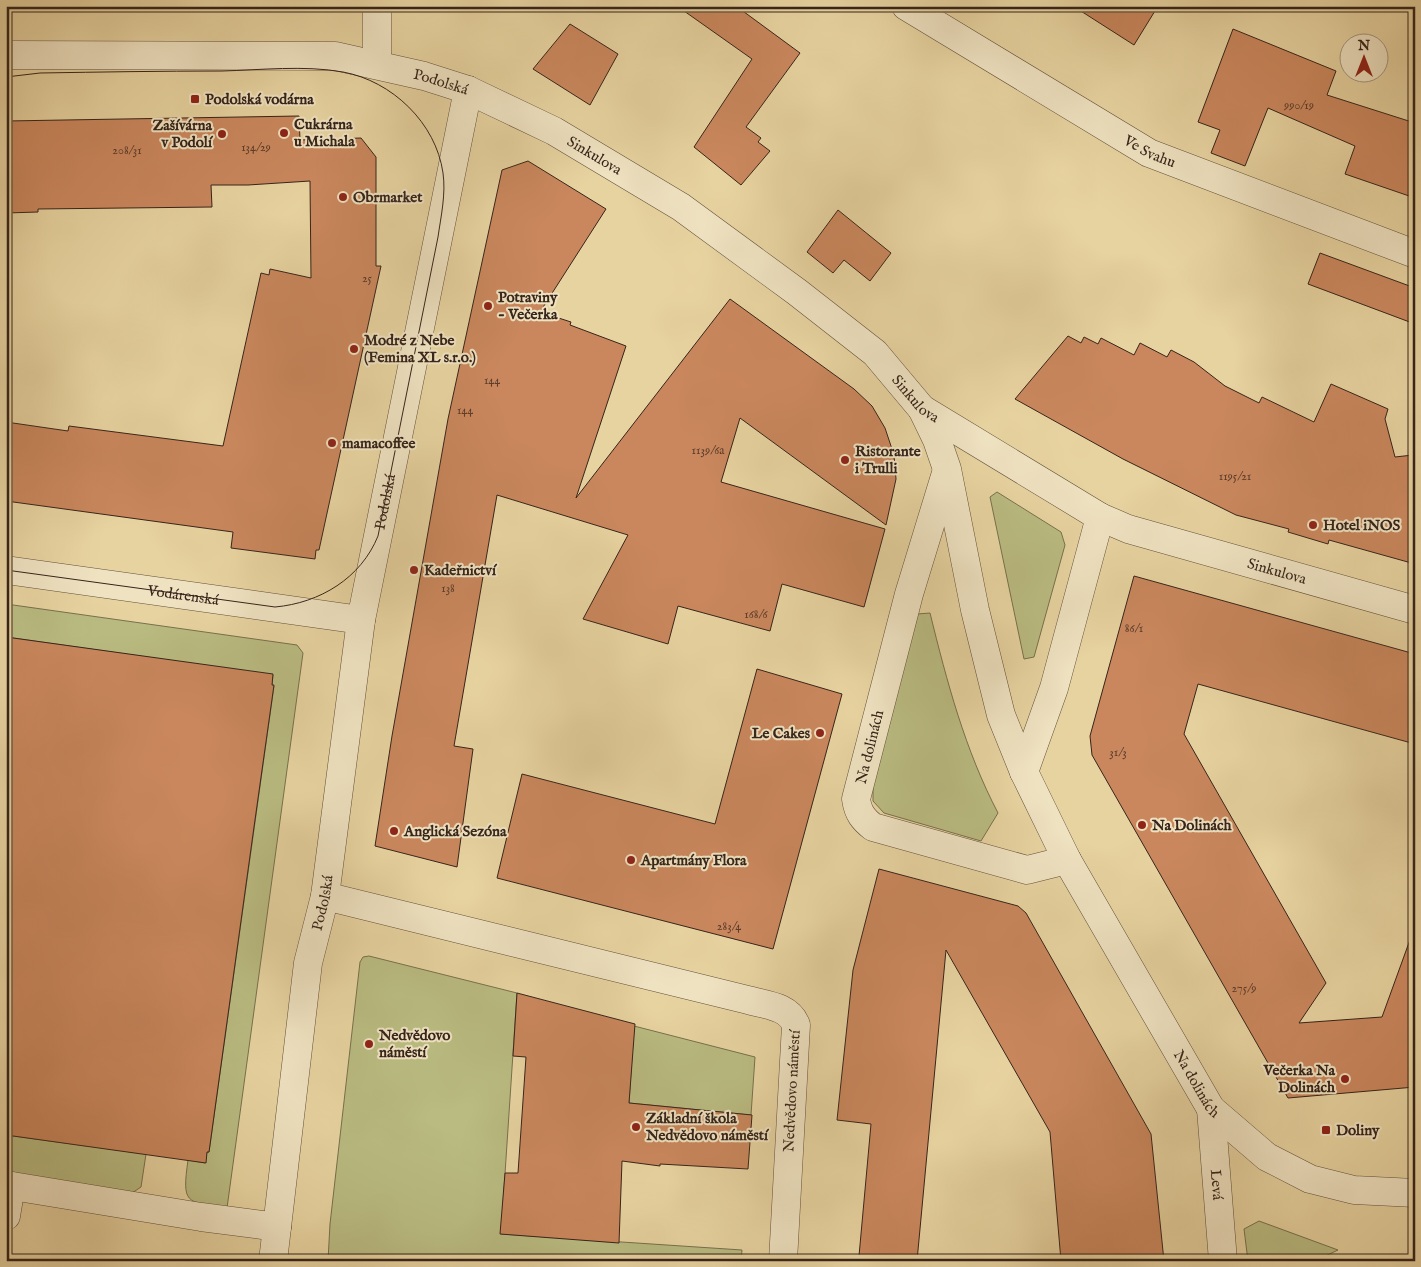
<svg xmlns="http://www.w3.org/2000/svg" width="1421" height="1267" font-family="'IM FELL English',serif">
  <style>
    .green { fill: #b9bb81; stroke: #78704e }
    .building { fill: #ca875d; stroke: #36241b }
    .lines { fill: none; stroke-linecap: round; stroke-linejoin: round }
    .minor-casing { stroke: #62503c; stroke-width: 29 }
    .minor { stroke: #efe2c1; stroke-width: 28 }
    .tram { stroke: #36241b; stroke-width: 1 }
    .poi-dot { fill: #8f2418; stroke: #efe2c1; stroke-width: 2 }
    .labels { text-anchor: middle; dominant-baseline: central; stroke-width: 4; stroke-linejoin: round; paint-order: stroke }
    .number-label { font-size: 12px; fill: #5b3d2c }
    .street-label { font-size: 15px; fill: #36241b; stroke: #efe2c1 }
    .poi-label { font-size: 15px; font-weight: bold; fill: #36241b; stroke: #efe2c1; text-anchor: start }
  </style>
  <rect width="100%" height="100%" fill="#e7d3a0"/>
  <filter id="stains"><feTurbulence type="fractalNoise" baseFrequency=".004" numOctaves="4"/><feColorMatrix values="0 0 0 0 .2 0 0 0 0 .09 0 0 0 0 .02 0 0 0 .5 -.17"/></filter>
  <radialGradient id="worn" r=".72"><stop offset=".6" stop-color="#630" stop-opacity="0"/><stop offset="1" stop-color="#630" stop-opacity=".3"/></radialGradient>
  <g class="green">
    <polygon points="997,492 1061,532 1065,545 1034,657 1024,659 990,497"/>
    <path d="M6 604 297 645 303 653 227 1208C185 1202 182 1204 188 1160L205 1163 207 1152H209L274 686 272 685 273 675 6 637Z"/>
    <path d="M930 613C947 682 965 750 998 813L981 841 884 813 873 801V781L917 614Z"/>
    <polygon points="369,956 517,993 501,1234 742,1250 741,1261 328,1261 330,1224 360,962 363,957"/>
    <polygon points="634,1026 755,1057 751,1115 629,1103"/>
    <polygon points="6,1135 146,1154 141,1187 132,1193 6,1174"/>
    <polygon points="1259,1221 1338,1250 1315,1261 1248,1261 1244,1229"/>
  </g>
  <g class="building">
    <polygon points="677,6 736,6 800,53 746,127 761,138 758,142 770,151 741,185 694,147 752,59"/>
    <polygon points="1073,6 1158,6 1134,45"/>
    <polygon points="570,24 618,54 590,105 533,69"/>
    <polygon points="1233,29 1336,71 1327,95 1415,123 1415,198 1345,174 1355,146 1268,108 1245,166 1211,153 1220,130 1198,122"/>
    <polygon points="299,116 300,140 361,138 376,157 376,266 381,266 319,550 316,550 315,559 231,548 233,532 6,501 6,422 68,431 69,426 223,446 261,273 269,275 270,269 311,278 310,181 248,185 211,185 212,207 38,209 38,212 6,213 6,121"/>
    <polygon points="528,161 606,209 540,312 571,322 570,325 626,346 576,498 730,299 854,389 872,406 885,428 894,455 896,479 886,525 740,418 721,482 885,529 864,607 782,584 770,631 678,606 668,644 583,619 628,535 497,495 454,746 473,749 457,867 375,846 392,736 448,419 502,170"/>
    <polygon points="838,210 891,253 870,281 844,260 833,273 807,252"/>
    <polygon points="1320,253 1415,288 1415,324 1308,284"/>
    <polygon points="1068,336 1081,343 1084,337 1098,344 1101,338 1134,355 1140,343 1167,357 1171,350 1194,362 1225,386 1259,403 1262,397 1314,422 1331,384 1388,409 1385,419 1395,457 1413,455 1415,462 1415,564 1329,540 1328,544 1288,532 1289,529 1236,515 1123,459 1015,399"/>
    <polygon points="1134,576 1415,654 1415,744 1198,684 1184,734 1326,983 1299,1023 1382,1017 1411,937 1415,937 1415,1087 1288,1098 1092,755 1090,736"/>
    <polygon points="6,637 273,674 272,685 274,685 254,827 209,1152 207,1152 206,1163 6,1135"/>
    <polygon points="757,669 842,694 773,949 497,878 522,774 715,824"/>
    <polygon points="879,869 1018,906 1026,913 1151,1134 1164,1261 1061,1261 1050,1132 946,950 917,1261 859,1256 871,1124 837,1120 853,970"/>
    <polygon points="517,993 635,1024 629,1103 752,1115 748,1169 660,1164 660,1166 622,1161 619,1243 500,1234 505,1173 518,1173 526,1057 513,1056"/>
  </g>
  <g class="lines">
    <g class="minor-casing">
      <g id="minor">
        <polyline points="377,6 377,64"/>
        <path id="s1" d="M906 6 1149 153 1415 254"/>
        <path id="s2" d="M6 55 335 56 424 76 468 90 554 131 681 207 797 292 875 353 922 409 1100 517 1128 529 1415 610"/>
        <path id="s3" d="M922 409 937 440 947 469 975 610 1001 715 1024 772 1067 860 1211 1109 1267 1157 1310 1179 1354 1190 1415 1193"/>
        <path d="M946 473 909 594 856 799C858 813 863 819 873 827L1027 870 1067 860"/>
        <path id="s4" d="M6 570 361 620"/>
        <polyline points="1024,772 1054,688 1100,517"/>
        <path d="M325 896 748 1000C766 1005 789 1006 796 1025L783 1261"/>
        <path id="s5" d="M1211 1109 1223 1261"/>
        <polyline points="6,1185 201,1217 277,1227"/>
        <polyline points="6,1216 11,1186"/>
        <path id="s6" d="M273 1261 308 963 325 896 361 620 468 90"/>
      </g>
    </g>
    <use href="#minor" class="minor"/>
    <path class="tram" d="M6 77 40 73C101 72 161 71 222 71 261 70 304 65 343 72 392 81 436 123 443 173 446 194 441 216 438 237L378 536C361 578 320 603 275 607L6 570"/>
  </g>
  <g class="poi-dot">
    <rect x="190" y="94" width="10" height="10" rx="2.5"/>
    <circle cx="284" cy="133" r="5"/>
    <circle cx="222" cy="134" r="5"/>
    <circle cx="343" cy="197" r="5"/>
    <circle cx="488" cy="306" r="5"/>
    <circle cx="354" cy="349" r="5"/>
    <circle cx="332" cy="443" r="5"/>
    <circle cx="845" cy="460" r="5"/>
    <circle cx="1313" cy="525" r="5"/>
    <circle cx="414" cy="570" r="5"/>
    <circle cx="820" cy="733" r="5"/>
    <circle cx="1142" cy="825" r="5"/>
    <circle cx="394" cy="831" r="5"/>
    <circle cx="631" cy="860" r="5"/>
    <circle cx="369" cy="1044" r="5"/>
    <circle cx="1345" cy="1079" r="5"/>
    <circle cx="636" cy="1127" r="5"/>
    <rect x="1321" y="1125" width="10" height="10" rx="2.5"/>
  </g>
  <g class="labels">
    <g class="number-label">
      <text x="1299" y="105">990/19</text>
      <text x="256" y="147">134/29</text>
      <text x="127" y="150">208/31</text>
      <text x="367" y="278">25</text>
      <text x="492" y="380">144</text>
      <text x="465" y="410">144</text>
      <text x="708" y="450">1139/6a</text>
      <text x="1235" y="476">1195/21</text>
      <text x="448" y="588">138</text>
      <text x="756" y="614">168/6</text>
      <text x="1134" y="628">86/1</text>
      <text x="1118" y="752">31/3</text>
      <text x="729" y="926">283/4</text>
      <text x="1244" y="988">275/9</text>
    </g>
    <g class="street-label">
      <text stroke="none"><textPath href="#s2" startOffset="438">Podolská</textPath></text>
      <text stroke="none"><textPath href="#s1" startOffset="284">Ve Svahu</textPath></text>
      <text stroke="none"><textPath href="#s2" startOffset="609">Sinkulova</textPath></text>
      <text stroke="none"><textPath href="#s2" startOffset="1014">Sinkulova</textPath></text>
      <text stroke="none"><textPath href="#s6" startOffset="768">Podolská</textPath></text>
      <text stroke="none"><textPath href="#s2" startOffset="1419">Sinkulova</textPath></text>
      <text stroke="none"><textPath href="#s4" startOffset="179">Vodárenská</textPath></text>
      <text transform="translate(870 747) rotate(-76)">Na dolinách</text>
      <text stroke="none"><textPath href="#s6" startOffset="362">Podolská</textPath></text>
      <text stroke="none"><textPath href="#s3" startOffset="735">Na dolinách</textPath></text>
      <text transform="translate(792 1091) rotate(-87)">Nedvědovo náměstí</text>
      <text stroke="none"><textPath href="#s5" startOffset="76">Levá</textPath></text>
    </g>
    <g class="poi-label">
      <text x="205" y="99">Podolská vodárna</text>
      <text x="294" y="124">Cukrárna<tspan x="294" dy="17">u Michala</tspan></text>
      <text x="212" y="125" text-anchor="end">Zašívárna<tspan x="212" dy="17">v Podolí</tspan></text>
      <text x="353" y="197">Obrmarket</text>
      <text x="498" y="297">Potraviny<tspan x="498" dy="17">- Večerka</tspan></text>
      <text x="364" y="340">Modré z Nebe<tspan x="364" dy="17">(Femina XL s.r.o.)</tspan></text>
      <text x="342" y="443">mamacoffee</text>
      <text x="855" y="451">Ristorante<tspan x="855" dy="17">i Trulli</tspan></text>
      <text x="1323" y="525">Hotel iNOS</text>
      <text x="424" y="570">Kadeřnictví</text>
      <text x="810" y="733" text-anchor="end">Le Cakes</text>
      <text x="1152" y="825">Na Dolinách</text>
      <text x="404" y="831">Anglická Sezóna</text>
      <text x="641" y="860">Apartmány Flora</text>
      <text x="379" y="1035">Nedvědovo<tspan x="379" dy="17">náměstí</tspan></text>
      <text x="1335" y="1070" text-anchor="end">Večerka Na<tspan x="1335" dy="17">Dolinách</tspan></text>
      <text x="646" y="1118">Základní škola<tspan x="646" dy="17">Nedvědovo náměstí</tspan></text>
      <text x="1336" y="1130">Doliny</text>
    </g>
  </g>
  <rect width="1421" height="1267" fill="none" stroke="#e7d3a0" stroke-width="25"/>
  <rect x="8" y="8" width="1406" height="1252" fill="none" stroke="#36241b" stroke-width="2.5"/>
  <rect x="12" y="12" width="1396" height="1242" fill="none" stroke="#36241b"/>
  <g transform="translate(1364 58)"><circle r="24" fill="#efe2c1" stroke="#a5967f"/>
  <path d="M0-4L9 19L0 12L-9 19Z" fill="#8f2418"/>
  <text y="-8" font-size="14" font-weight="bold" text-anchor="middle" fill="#36241b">N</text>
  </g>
  <rect width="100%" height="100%" filter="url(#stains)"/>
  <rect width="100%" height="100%" fill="url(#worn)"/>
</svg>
